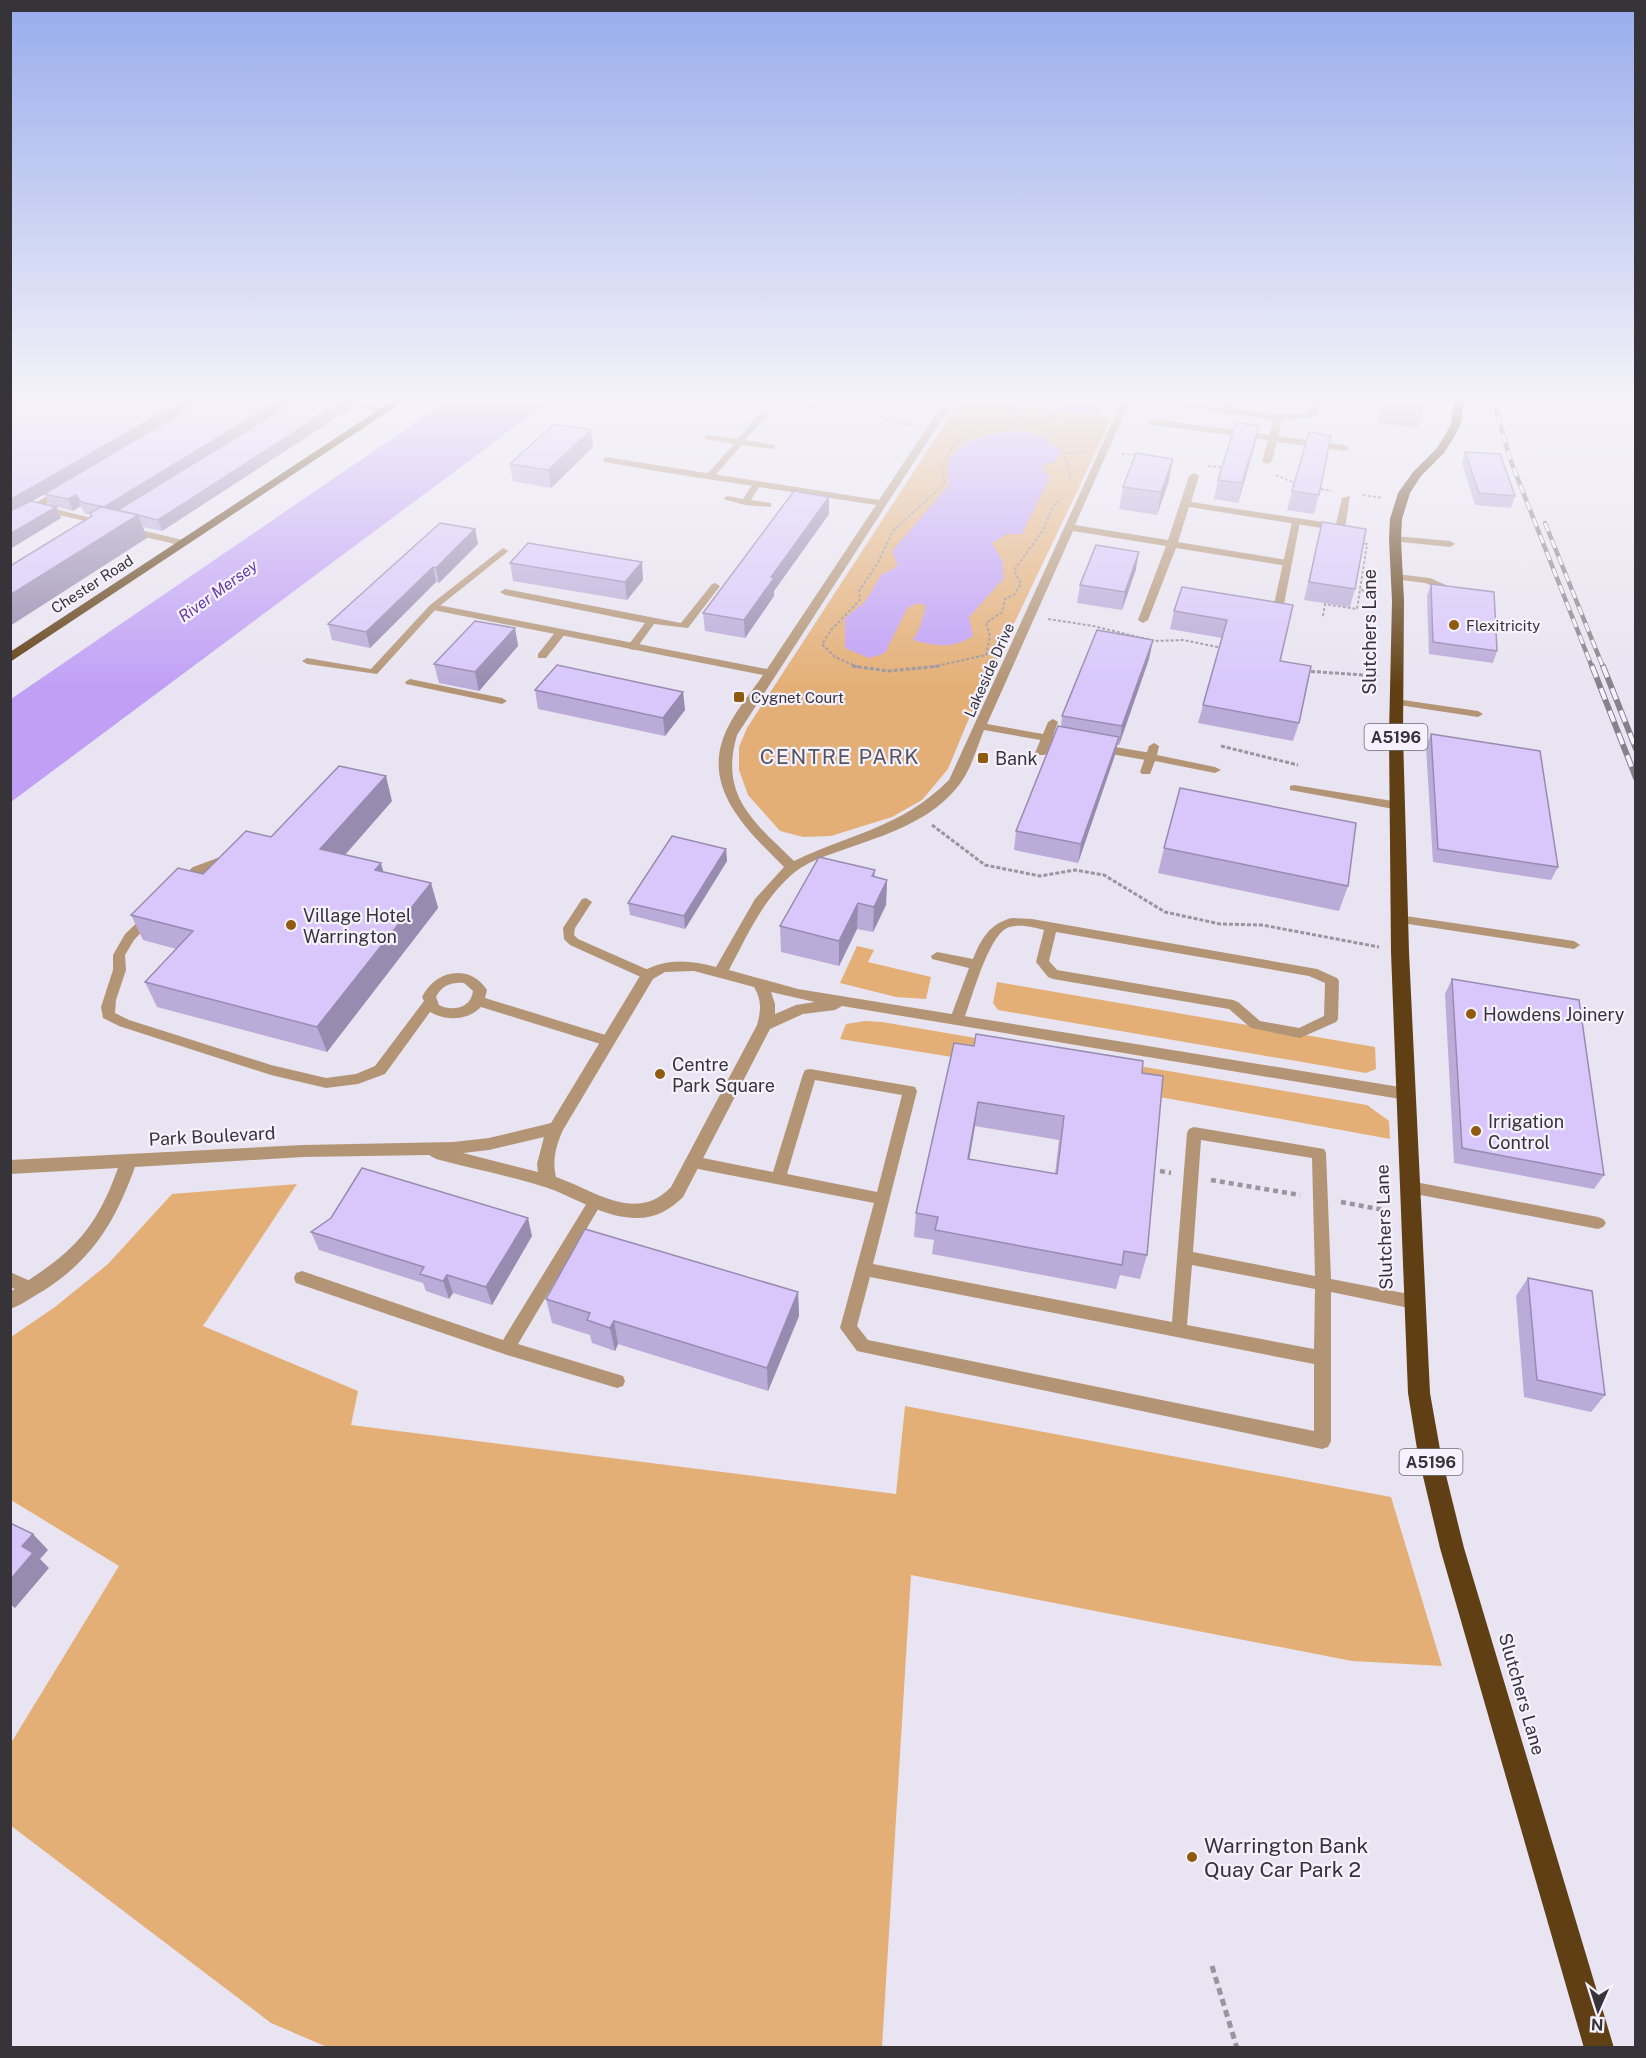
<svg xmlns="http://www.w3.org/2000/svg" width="1646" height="2058" font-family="'Public Sans',sans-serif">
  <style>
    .green { fill: #e4af76 }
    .water { fill: #c0a0f5 }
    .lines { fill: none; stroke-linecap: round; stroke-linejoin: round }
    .path-far3 { stroke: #99959f; stroke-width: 2; stroke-dasharray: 3 2; stroke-linecap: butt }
    .path-far2 { stroke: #99959f; stroke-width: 3; stroke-dasharray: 4 2; stroke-linecap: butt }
    .path-far1 { stroke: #99959f; stroke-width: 4.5; stroke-dasharray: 5 4; stroke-linecap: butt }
    .path { stroke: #99959f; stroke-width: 5; stroke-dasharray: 7 4.5; stroke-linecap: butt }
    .lane { fill: #b39576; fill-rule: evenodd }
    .street { fill: #b39576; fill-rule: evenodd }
    .highway { fill: #613f14; fill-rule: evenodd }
    .rail-far1-casing { stroke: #85828b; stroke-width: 4.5 }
    .rail-casing { stroke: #85828b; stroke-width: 6 }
    .rail-far1 { stroke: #f5f1fe; stroke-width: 3; stroke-dasharray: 9; stroke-linecap: butt }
    .rail { stroke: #f5f1fe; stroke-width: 4; stroke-dasharray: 12; stroke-linecap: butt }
    .wall { fill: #bbabd8; fill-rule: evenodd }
    .shaded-wall { fill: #988bb0 }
    .building { fill: #d9c7fb; stroke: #988bb0; stroke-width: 1.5; fill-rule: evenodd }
    .poi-dot { fill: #905a0f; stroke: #f5f1fe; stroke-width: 2 }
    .labels { text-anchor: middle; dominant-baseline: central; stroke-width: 4.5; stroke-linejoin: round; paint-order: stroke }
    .far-street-label { font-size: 15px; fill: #363439; stroke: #f5f1fe }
    .far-poi-label { font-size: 15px; fill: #363439; stroke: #f5f1fe; text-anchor: start }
    .far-water-label { font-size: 16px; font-style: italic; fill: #663b9d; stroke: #f5f1fe }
    .shield { fill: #f5f1fe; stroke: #6f6d74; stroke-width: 1.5 }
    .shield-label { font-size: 16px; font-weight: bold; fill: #363439 }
    .street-label { font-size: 18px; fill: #363439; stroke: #f5f1fe }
    .poi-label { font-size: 18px; fill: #363439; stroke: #f5f1fe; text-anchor: start }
    .quarter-label { font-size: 21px; letter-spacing: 1.5px; fill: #58545f; stroke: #f5f1fe }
    .near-poi-label { font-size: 21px; fill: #363439; stroke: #f5f1fe; text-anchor: start }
  </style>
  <rect width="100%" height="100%" fill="#e8e4f1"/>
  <g class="green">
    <polygon points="961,399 977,399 1112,418 970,716 948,769 922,800 892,817 831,836 803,837 780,831 748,795 739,770 739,747 747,728"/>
    <polygon points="857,946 874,950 868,962 931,977 926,999 896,997 840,983"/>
    <polygon points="997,982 1375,1047 1376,1069 1366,1073 998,1010 993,1003"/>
    <polygon points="865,1021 882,1022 1367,1105 1389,1121 1390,1139 1160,1097 1146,1088 840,1039 846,1024"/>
    <polygon points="297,1184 203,1326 358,1391 351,1425 896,1494 905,1406 1391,1497 1442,1666 1352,1661 911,1575 882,2047 327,2047 271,2023 10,1825 11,1743 119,1566 11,1500 11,1337 55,1307 108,1264 172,1194"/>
  </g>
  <g class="water">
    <polygon points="450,399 552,399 11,802 11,699"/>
    <path d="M1014 430 1038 434 1061 451 1056 462 1045 464 1042 470 1050 476 1022 534H1007L992 543 1003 562V579L969 617 973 636C953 649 934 646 913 640L920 627 926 606 918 603 907 608 885 653 869 658 845 648V618L865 602 881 575 898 566 892 551 949 485C949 479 947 472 948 466 953 439 991 435 1014 430Z"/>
  </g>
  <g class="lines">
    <g class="path-far3">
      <polyline points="714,399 752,402"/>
      <polyline points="777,405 854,408 896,422 914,425"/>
      <polyline points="809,407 815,399"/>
      <path d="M1008 411C1043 429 1066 435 1070 479"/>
      <polyline points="951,429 965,427 975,433"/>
      <polyline points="1068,453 1085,452"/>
      <polyline points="1122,454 1138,455"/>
      <polyline points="1208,466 1227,468"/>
      <polyline points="1276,475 1297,484"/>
      <polyline points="1316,488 1332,491"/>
      <polyline points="1363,495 1382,498"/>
      <polyline points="1361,590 1377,593"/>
      <polyline points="1323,616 1325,604 1357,609 1367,544 1360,543"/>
      <polyline points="1048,619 1093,626 1155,641 1183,640 1223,648"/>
      <polyline points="858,667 835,657 822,644 831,630 860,600 859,591 877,564 893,531 945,483 941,468 954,444 976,433 1062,419"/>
      <polyline points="932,667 986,655 990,636 986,623 1002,612 1005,599 1014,595 1021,584 1014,570 1042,532 1053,507 1060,498"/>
    </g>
    <g class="path-far2">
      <polyline points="852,666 888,671 940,666"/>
      <polyline points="1305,671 1378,676"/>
      <polyline points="1221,746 1298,765"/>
      <polyline points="932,825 985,865 1040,876 1075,870 1104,875 1165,912 1220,924 1262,925 1379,947"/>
    </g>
    <g class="path-far1">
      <polyline points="1160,1171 1171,1173"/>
      <polyline points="1211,1180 1300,1195"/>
      <polyline points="1341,1202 1384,1210"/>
    </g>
    <polyline class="path" points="1212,1966 1237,2048"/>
    <g class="lane">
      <polygon points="1227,399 1235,399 1231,413 1227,415 1223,413"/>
      <polygon points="761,412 768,414 745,440 775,445 775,449 742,445 712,479 706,479 706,475 734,444 705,439 705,435 738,439"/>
      <polygon points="607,457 662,466 666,469 662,472 604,462 604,458"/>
      <polygon points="757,481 761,484 751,500 771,503 771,507 745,505 723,499 727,496 743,499 754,482"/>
      <polygon points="1296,519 1300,522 1283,609 1278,612 1273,609 1292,522"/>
      <polygon points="1395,536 1450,541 1455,544 1450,547 1392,541 1390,539"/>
      <polygon points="503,548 508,551 506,553 436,609 377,674 307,664 302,661 307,658 371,669 430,605"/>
      <polygon points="1397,574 1430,578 1457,590 1452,593 1425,583 1394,579 1394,575"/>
      <polygon points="715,583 720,586 688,628 654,624 636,649 632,650 627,647 645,623 505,595 500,592 505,589 681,623 712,584"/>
      <polygon points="561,629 566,632 565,634 546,658 538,658 538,654 557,630"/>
      <polygon points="410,679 502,698 507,701 502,704 406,684 405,682"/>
      <polygon points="1396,699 1478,711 1483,714 1478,717 1392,704 1392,700"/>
      <polygon points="1053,719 1058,722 1047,753 1045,755 1037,755 1035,753 1048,722"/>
      <polygon points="1154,743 1159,746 1157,755 1215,767 1221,770 1215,773 1155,761 1150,774 1142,774 1140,772 1149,746"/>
      <polygon points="1294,785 1399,802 1405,806 1399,810 1290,790 1290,786"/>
      <polygon points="231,853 237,857 235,860 208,870 180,888 174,884 193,867"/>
      <polygon points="586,898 592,902 575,928 574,935 578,939 653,972 655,975 653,978 643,978 570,945 564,939 563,928 582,899"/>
      <path d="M149 914 155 918 134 940 125 955 126 970 116 1000 115 1013 129 1020 271 1065 326 1078 356 1074 375 1066 424 1001 422 997C435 970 470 963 487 990L485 998 612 1037 614 1041 607 1046 481 1007C467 1021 446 1021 430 1012L385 1074 358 1084 326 1088 271 1075 119 1026 103 1018 101 1007 113 970V955L125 934 145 915ZM464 983 473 991C471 1008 453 1012 439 1005L436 997C442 985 452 982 464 983Z"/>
      <polygon points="1399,915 1574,941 1580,945 1574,949 1395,922 1393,919"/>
      <path d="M1012 918 1032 919 1317 969 1337 978 1339 981 1338 1019 1336 1022 1300 1038 1251 1028 1229 1009 1053 979 1048 977 1036 962 1044 930C1033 927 1018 923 1007 928 988 937 972 998 964 1019L962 1022H952L950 1019 969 968 932 959 931 956 937 952 973 959C981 939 990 923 1012 918ZM1056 932 1309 976 1325 983 1324 1016 1299 1028 1260 1021 1238 1002 1233 1000 1057 970 1049 961Z"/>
      <path d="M810 1069 910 1086 915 1087 917 1091 873 1264 1172 1322 1187 1133 1189 1129 1194 1127 1324 1149 1326 1153 1331 1279 1414 1295 1420 1297 1422 1302 1420 1307 1414 1309 1331 1292V1441L1328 1447 1322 1449 857 1351 840 1328 874 1203 693 1168 688 1166 686 1162 688 1158 693 1156 773 1172 803 1074 805 1070ZM815 1080 902 1095 877 1192 787 1174ZM1201 1140 1312 1158 1315 1276 1193 1252ZM1192 1265 1315 1289 1314 1349 1187 1325ZM870 1277 1314 1364V1431L868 1340 857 1326Z"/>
      <polygon points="1410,1181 1598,1217 1603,1219 1606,1223 1603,1227 1598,1229 1410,1193 1405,1191 1403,1187 1405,1183"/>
      <polygon points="595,1196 600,1198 603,1202 600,1206 518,1344 623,1376 625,1381 623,1386 617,1388 507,1355 296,1283 294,1278 296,1273 302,1271 503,1340 590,1198"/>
      <polygon points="10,1272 37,1284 39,1289 37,1294 31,1296 10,1287"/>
    </g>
    <g class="street">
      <polygon points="330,399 348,399 390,410 386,413"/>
      <path d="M946 399H955L737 735C719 796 754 822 794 861 852 833 901 828 949 780L1123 399H1131L1075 525 1168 540 1189 476 1194 473 1199 476 1191 502 1336 524 1342 498 1350 496 1345 528 1340 531 1189 507 1178 542 1287 560 1292 563 1287 566 1176 548 1148 620 1143 623 1138 620 1166 546 1073 531 987 724 1071 739 1075 740V746L984 730C977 747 971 770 959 785 934 818 892 833 854 846 835 853 811 859 795 872 764 897 747 936 729 970L798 989 1406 1088 1412 1090 1414 1094 1412 1098 1406 1100 842 1006 835 1010 803 1014 770 1029 683 1197C670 1210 654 1219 634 1218 603 1217 576 1198 548 1188 511 1176 473 1169 436 1159L429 1155 303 1157 135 1167C115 1222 93 1259 43 1291 32 1297 22 1305 10 1309V1292C69 1255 94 1235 118 1168L10 1174V1160L303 1145 453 1142 489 1138 551 1123 643 971C667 958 690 960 716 967L755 899 784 867C747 830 699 787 727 729 736 710 751 693 763 675L433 610 428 607 433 604 767 669 876 505 662 472 657 469 662 466 879 500ZM694 971 754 987C762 1000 761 1011 757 1025L671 1187C636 1224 594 1190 556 1177 552 1159 556 1146 563 1130L653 979 665 972ZM771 992 815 1002 796 1005 775 1014V1004ZM544 1137 537 1164 538 1172 463 1153 489 1150Z"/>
      <path d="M1133 399C1192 399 1250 418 1309 413L1313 399H1321L1316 417 1282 420 1278 436 1344 445 1349 448 1344 451 1277 442 1272 461 1267 464 1262 461 1268 440 1152 425 1148 422 1152 419 1269 435 1273 420Z"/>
      <polygon points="62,488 67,491 65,493 43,506 108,522 108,526 36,510 10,524 10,517"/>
      <polygon points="128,527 187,541 188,543 183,546 124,532 124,528"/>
      <polygon points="1098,744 1151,753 1157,757 1151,761 1094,751 1094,745"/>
    </g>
    <g class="highway">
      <polygon points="395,399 407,399 10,662 10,652"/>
      <polygon points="1454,399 1464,399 1461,424 1454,437 1444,453 1421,476 1410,493 1402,519 1401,539 1404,601 1403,734 1409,952 1430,1393 1441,1455 1464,1548 1614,2048 1584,2048 1440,1548 1418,1455 1408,1393 1391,952 1389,734 1392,601 1389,539 1390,519 1398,493 1413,472 1436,449 1444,437 1451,424"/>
    </g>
    <g class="rail-far1-casing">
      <g id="rail-far1">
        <polyline points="1493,399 1510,459 1592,667"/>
        <polyline points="1545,523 1603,667"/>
      </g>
    </g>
    <g class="rail-casing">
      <g id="rail">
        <polyline points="1592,666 1636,778"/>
        <polyline points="1603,666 1636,749"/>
      </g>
    </g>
    <use href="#rail-far1" class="rail-far1"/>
    <use href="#rail" class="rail"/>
  </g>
  <g class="wall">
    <path d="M10 399H351L353 407 162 531 143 527 147 538 91 516V515L85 514 81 506 73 511 57 507 61 518 10 549ZM44 494 49 505 33 501Z"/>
    <polygon points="980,399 1017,399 1014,404"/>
    <polygon points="1060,399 1105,399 1097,416 1058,410"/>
    <polygon points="1274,399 1299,399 1298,403"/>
    <polygon points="1381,399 1426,399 1425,406 1418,428 1377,423"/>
    <polygon points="1259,426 1255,445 1238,503 1214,499 1218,480"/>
    <polygon points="591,430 593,447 551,488 513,481 510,464"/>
    <polygon points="1465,452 1515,496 1511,508 1475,505 1462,463"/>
    <polygon points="1169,481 1157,515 1119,509 1123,487"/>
    <polygon points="1292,491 1319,495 1314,514 1287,510"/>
    <polygon points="829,497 829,514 774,591 774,596 745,638 705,631 703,613"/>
    <polygon points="1322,522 1355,589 1350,607 1304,600"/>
    <polygon points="475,529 478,544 439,583 436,582 370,648 332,640 328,624"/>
    <polygon points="510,563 643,580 627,600 513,581"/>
    <polygon points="1136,569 1122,610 1077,603 1080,585"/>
    <polygon points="1431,584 1497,651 1493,663 1429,654 1427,596"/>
    <polygon points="1182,587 1280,661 1299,723 1293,741 1198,723 1222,638 1170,629 1174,611"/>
    <polygon points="515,628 518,646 479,691 439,683 434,664"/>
    <polygon points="1153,640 1149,659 1119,745 1117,745 1115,755 1078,863 1014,850 1016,831 1061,727 1062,716"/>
    <polygon points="535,690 683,692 685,710 665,736 538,709"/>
    <polygon points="1431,734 1558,867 1551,880 1433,862 1426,747"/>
    <polygon points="392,801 345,855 383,872 431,883 438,908 327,1052 157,1007 145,982 176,949 143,940 131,915 271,837"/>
    <polygon points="1164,848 1348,886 1339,911 1158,873"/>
    <polygon points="726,849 727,861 685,929 630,915 628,903"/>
    <polygon points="875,870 875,877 887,880 886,905 873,932 857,929 839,966 781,952 780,926"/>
    <polygon points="1452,979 1604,1175 1594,1189 1454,1163 1445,994"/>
    <path d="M954 1043 1142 1073 1147 1255 1140 1279 1120 1275 1116 1289 932 1254 934 1240 914 1237 916 1213ZM975 1126 1059 1140 1055 1174 969 1160Z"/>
    <polygon points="311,1232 532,1236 492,1305 453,1293 449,1299 426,1291 423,1283 319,1250"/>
    <polygon points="1528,1278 1605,1395 1591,1412 1524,1397 1516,1296"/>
    <polygon points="798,1292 799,1316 768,1391 618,1344 615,1351 592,1343 590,1335 552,1323 546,1299"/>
  </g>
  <g class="shaded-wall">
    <polygon points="10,399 35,399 10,412"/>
    <polygon points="186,399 208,399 10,514 10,500"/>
    <polygon points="281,399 301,399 120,512 103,508"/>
    <polygon points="345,399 351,399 353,407 162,531 158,520"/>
    <polygon points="1099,399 1105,399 1097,416"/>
    <polygon points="1259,426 1255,445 1238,503 1242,483"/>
    <polygon points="591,430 593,447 551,488 548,470"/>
    <polygon points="1173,459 1169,481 1157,515 1161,492"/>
    <polygon points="76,495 81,506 73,511 68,499"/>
    <polygon points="829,497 829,514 774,591 774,596 745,638 744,620 771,577"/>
    <polygon points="56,507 61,518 10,549 10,534"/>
    <polygon points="138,515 147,538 10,626 10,595"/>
    <polygon points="475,529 478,544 439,583 436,568"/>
    <polygon points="1139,552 1136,569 1122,610 1125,592"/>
    <polygon points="642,562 643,580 627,600 625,582"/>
    <polygon points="433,567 436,582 370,648 366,632"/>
    <polygon points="515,628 518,646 479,691 475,672"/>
    <polygon points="1153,640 1149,659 1119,745 1122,726"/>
    <polygon points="683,692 685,710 665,736 663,718"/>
    <polygon points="1119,737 1115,755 1078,863 1081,844"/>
    <polygon points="386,776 392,801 328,874 320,849"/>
    <polygon points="726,849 727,861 685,929 684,916"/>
    <polygon points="381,863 388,888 375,870"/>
    <polygon points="887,880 886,905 873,932 874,907"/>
    <polygon points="431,883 438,908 327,1052 317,1027"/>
    <polygon points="858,903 857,929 839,966 839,941"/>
    <polygon points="978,1102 975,1126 965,1184 968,1159"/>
    <polygon points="528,1218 532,1236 492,1305 486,1287"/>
    <polygon points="447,1275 453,1293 449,1299 443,1281"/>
    <polygon points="798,1292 799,1316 768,1391 767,1368"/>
    <polygon points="614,1321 618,1344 615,1351 610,1328"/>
    <polygon points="33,1534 48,1550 40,1559 49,1568 15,1608 10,1604 10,1580 22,1546"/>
  </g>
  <g class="building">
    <polygon points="29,399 186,399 10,500 10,409"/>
    <polygon points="205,399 281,399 104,507 81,502 76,495 68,499 44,494"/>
    <polygon points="299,399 345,399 158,520 118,510"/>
    <polygon points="1383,399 1426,399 1425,406 1383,401"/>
    <polygon points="1236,422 1259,426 1242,483 1218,480"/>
    <polygon points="554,424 591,430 548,470 510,464"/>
    <polygon points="1309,432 1331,436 1319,495 1292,491"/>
    <polygon points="1465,452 1500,454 1515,496 1479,493"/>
    <polygon points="1136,453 1173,459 1161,492 1123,487"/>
    <polygon points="794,491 829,497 771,577 774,578 744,620 703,613"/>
    <polygon points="31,501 56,507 10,534 10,511"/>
    <polygon points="101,507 138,515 10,595 10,566 92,516 90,513"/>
    <polygon points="1322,522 1366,529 1355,589 1309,582"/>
    <polygon points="440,523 475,529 436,568 433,567 366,632 328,624"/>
    <polygon points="528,543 642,562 625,582 510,563"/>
    <polygon points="1096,545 1139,552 1125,592 1080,585"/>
    <polygon points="1431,584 1494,592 1497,651 1433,642"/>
    <polygon points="1182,587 1293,605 1280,661 1311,666 1299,723 1203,705 1227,620 1174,611"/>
    <polygon points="475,621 515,628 475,672 434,664"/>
    <polygon points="1097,630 1153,640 1122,726 1062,716"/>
    <polygon points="557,665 683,692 663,718 535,690"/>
    <polygon points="1058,726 1119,737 1081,844 1016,831"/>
    <polygon points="1431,734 1540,751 1558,867 1438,849"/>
    <polygon points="339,766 386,776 320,849 381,863 375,870 431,883 317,1027 145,982 193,931 131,915 178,868 203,874 246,831 271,837"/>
    <polygon points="1180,788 1356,823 1348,886 1164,848"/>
    <polygon points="672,836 726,849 684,916 628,903"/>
    <polygon points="819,857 875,870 872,876 887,880 874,907 858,903 839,941 780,926"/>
    <polygon points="1452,979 1579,1000 1604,1175 1462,1148"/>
    <path d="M976 1034 1143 1061 1142 1073 1163 1076 1147 1255 1124 1251 1122 1265 935 1230 938 1217 916 1213 954 1043 974 1046ZM978 1102 1064 1116 1057 1174 968 1159Z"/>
    <polygon points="362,1168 528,1218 486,1287 447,1275 443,1281 420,1274 424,1267 311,1232 331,1218"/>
    <polygon points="585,1229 798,1292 767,1368 614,1321 610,1328 587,1320 590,1313 546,1299"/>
    <polygon points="1528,1278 1592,1291 1605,1395 1537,1380"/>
    <polygon points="10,1523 33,1534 22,1546 33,1553 10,1580"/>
  </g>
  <linearGradient id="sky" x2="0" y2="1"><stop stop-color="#98aced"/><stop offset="0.58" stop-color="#f5f3f9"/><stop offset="1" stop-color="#f5f3f9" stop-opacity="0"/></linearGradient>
  <rect width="1646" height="687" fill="url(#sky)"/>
  <g class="poi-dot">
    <circle cx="1454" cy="625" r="6"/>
    <rect x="733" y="691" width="12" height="12" rx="3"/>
    <rect x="977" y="752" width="12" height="12" rx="3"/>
    <circle cx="291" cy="925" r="6"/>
    <circle cx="1471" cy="1014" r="6"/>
    <circle cx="660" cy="1074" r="6"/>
    <circle cx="1476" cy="1131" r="6"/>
    <circle cx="1192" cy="1857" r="6"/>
  </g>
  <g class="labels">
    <g class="far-street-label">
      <text transform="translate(92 584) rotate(-33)">Chester Road</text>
      <text transform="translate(989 670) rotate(-66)">Lakeside Drive</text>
    </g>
    <g class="far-poi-label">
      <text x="1466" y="625">Flexitricity</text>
      <text x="751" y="697">Cygnet Court</text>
    </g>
    <g class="far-water-label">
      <text transform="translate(218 591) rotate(-36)">River Mersey</text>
    </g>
    <g class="shield">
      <rect x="1364.5" y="724" width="63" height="26" rx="4.5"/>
      <rect x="1399.5" y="1449" width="63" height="26" rx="4.5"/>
    </g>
    <g class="shield-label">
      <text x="1396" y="737">A5196</text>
      <text x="1431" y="1462">A5196</text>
    </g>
    <g class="street-label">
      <text transform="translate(1369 632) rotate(-90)">Slutchers Lane</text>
      <text transform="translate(212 1136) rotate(-3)">Park Boulevard</text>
      <text transform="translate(1384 1227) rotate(-92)">Slutchers Lane</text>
      <text transform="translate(1522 1694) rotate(74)">Slutchers Lane</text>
    </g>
    <g class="poi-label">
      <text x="995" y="758">Bank</text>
      <text x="303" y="915">Village Hotel<tspan x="303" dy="21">Warrington</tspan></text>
      <text x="1483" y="1014">Howdens Joinery</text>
      <text x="672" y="1064">Centre<tspan x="672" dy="21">Park Square</tspan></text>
      <text x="1488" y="1121">Irrigation<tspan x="1488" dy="21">Control</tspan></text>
    </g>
    <g class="quarter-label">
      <text x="840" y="756">CENTRE PARK</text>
    </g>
    <g class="near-poi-label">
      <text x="1204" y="1845">Warrington Bank<tspan x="1204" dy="24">Quay Car Park 2</tspan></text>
    </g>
  </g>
  <rect width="1646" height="2058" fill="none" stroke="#363439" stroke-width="24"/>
  <g transform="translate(1598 2010) rotate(183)" stroke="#f5f1fe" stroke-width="4.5" paint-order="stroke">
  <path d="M0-4.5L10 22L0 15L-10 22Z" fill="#363439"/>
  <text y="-9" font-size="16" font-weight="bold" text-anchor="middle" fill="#363439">N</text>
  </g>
</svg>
